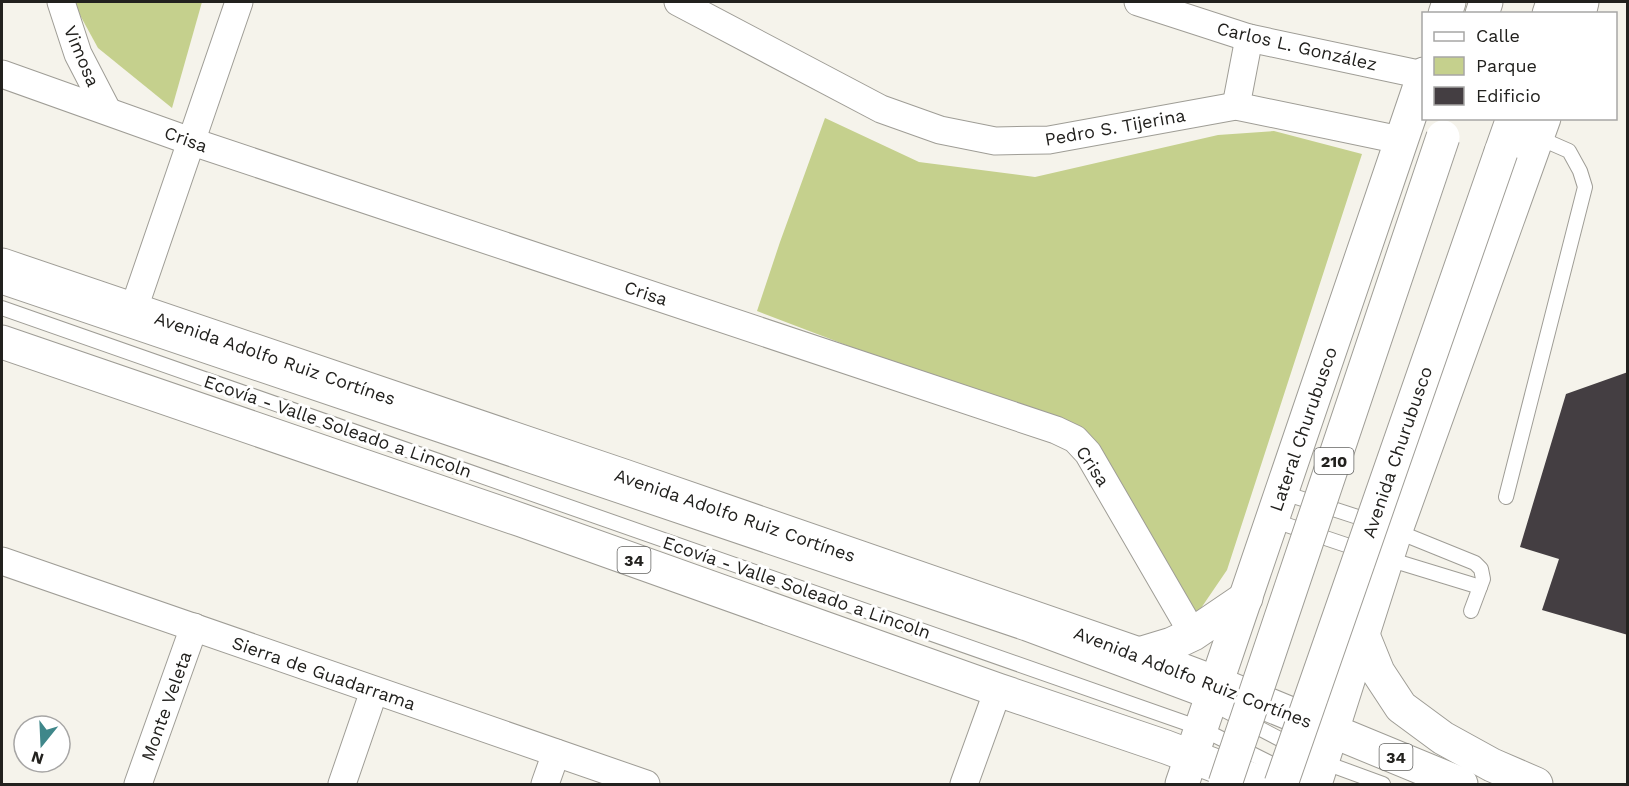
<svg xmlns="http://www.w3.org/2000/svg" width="1629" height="786" font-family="'Work Sans',sans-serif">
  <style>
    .green { fill: #c5d08d }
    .building { fill: #443e42 }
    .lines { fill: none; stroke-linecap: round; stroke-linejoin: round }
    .service-casing { stroke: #9f9d96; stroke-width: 16 }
    .minor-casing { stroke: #9f9d96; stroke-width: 29 }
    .tertiary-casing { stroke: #9f9d96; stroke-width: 35 }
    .primary-casing { stroke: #9f9d96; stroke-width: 35 }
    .trunk-casing { stroke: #9f9d96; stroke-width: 35 }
    .service { stroke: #fff; stroke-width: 14 }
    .minor { stroke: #fff; stroke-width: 27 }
    .tertiary { stroke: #fff; stroke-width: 33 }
    .primary { stroke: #fff; stroke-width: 33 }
    .trunk { stroke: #fff; stroke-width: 33 }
    .trunk-bridge-casing { stroke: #9f9d96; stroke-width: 35; stroke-linecap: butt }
    .trunk-bridge { stroke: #fff; stroke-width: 33 }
    .labels { text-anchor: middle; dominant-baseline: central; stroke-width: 6; stroke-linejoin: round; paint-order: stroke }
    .shield { fill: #fff; stroke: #646462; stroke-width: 1.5 }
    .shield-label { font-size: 16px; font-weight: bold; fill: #22211e }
    .street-label { font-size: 18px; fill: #22211e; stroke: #fff }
  </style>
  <rect width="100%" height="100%" fill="#f5f3eb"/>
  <g class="green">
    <polygon points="74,2 202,2 172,108 98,48 75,6"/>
    <polygon points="825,118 919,162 1035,177 1218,135 1274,131 1362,154 1227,570 1197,614 1095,440 757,311 780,242"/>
  </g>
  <polygon class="building" points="1628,372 1628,635 1542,610 1559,559 1520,547 1566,394"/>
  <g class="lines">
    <g class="service-casing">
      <g id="service">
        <polyline points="2,287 1024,633 1209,702 1295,747"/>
        <polyline points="2,308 1200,728 1286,771"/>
        <polyline points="1281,492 1373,522"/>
        <polyline points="1506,497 1585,187 1580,171 1569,151 1537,137"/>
        <polyline points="1272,520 1364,551"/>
        <polyline points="1396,531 1475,563 1481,569 1483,579 1471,611"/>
        <polyline points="1385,558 1480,587"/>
        <polyline points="1320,761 1383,784"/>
      </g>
    </g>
    <g class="minor-casing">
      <g id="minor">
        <polyline points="61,2 78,54 107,110"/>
        <polyline points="678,2 881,109 940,130 995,141 1049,140 1236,106 1400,140"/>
        <polyline points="1138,2 1249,38 1423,75"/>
        <polyline points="2,74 190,141 1056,430 1075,439 1088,453 1193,634"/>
        <polyline points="1236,106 1249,38"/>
        <polyline points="133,311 239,2"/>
        <polyline points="2,561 646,784"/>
        <polyline points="138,784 194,627"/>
        <polyline points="342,784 374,691"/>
        <polyline points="545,784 556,753"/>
        <polyline points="964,784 998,690"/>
      </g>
    </g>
    <g class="tertiary-casing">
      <g id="tertiary">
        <polyline points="1445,14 1449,2"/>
        <polyline points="1579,14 1582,2"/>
        <polyline points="1182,784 1424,74"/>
        <polyline points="1315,784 1396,530 1544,118"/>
      </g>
    </g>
    <g class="primary-casing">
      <g id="primary">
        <polyline points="2,265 624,476 1139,654 1216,683 1461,784"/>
        <polyline points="2,342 521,520 998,690 1166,747 1264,784"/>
        <polyline points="1363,635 1378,672 1401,707 1443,738 1492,765 1536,784"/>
        <polyline points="1139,654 1172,644 1193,634 1246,598"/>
      </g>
    </g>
    <g class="trunk-casing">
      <g id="trunk">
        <polyline points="1482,14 1486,2"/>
        <polyline points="1549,14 1553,2"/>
        <polyline points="1501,152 1513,118"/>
      </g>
    </g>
    <use href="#service" class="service"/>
    <use href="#minor" class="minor"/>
    <use href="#tertiary" class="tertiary"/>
    <use href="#primary" class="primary"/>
    <use href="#trunk" class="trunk"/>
    <g class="trunk-bridge-casing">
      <g id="trunk-bridge">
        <polyline points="1225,784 1443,137"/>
        <polyline points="1281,784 1501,152"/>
      </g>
    </g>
    <use href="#trunk-bridge" class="trunk-bridge"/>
  </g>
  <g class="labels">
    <g class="shield">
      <rect x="1314.5" y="448" width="39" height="26" rx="4.5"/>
      <rect x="617.5" y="547" width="33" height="26" rx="4.5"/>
      <rect x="1379.5" y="744" width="33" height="26" rx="4.5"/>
    </g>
    <g class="shield-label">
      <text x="1334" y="461">210</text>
      <text x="634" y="560">34</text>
      <text x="1396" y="757">34</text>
    </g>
    <g class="street-label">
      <text transform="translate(1297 46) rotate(13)">Carlos L. González</text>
      <text transform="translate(82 56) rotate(67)">Vimosa</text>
      <text transform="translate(1115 127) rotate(-10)">Pedro S. Tijerina</text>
      <text transform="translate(186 139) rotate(20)">Crisa</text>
      <text transform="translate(646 293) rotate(18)">Crisa</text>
      <text transform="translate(275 358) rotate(19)">Avenida Adolfo Ruiz Cortínes</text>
      <text transform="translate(338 426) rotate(19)">Ecovía - Valle Soleado a Lincoln</text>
      <text transform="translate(1303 429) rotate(-71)">Lateral Churubusco</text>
      <text transform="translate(1397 452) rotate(-71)">Avenida Churubusco</text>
      <text transform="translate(1093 466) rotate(56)">Crisa</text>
      <text transform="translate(735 515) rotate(19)">Avenida Adolfo Ruiz Cortínes</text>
      <text transform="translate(797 587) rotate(19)">Ecovía - Valle Soleado a Lincoln</text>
      <text transform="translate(324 673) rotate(19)">Sierra de Guadarrama</text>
      <text transform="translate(1193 677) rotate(21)">Avenida Adolfo Ruiz Cortínes</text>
      <text transform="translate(166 706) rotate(-70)">Monte Veleta</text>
    </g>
  </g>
  <rect width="1629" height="786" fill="none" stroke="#22211e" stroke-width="6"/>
  <rect x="1422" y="12" width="195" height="108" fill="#ffffff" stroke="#a7a6a5" stroke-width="1.5"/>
  <rect x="1434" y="32" width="30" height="9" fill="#ffffff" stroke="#a7a6a5" stroke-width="1.5"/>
  <text x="1476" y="42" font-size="18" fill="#22211e">Calle</text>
  <rect x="1434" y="57" width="30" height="18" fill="#c5d08d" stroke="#a7a6a5" stroke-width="1.5"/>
  <text x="1476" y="72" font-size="18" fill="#22211e">Parque</text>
  <rect x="1434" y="87" width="30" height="18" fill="#443e42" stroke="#a7a6a5" stroke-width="1.5"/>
  <text x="1476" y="102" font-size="18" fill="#22211e">Edificio</text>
  <g transform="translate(42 744) rotate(198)"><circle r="28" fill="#ffffff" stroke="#a7a6a5" stroke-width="1.5"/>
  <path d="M0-4.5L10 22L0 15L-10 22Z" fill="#3f878a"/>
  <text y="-9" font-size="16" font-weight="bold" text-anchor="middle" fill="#22211e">N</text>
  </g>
</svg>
